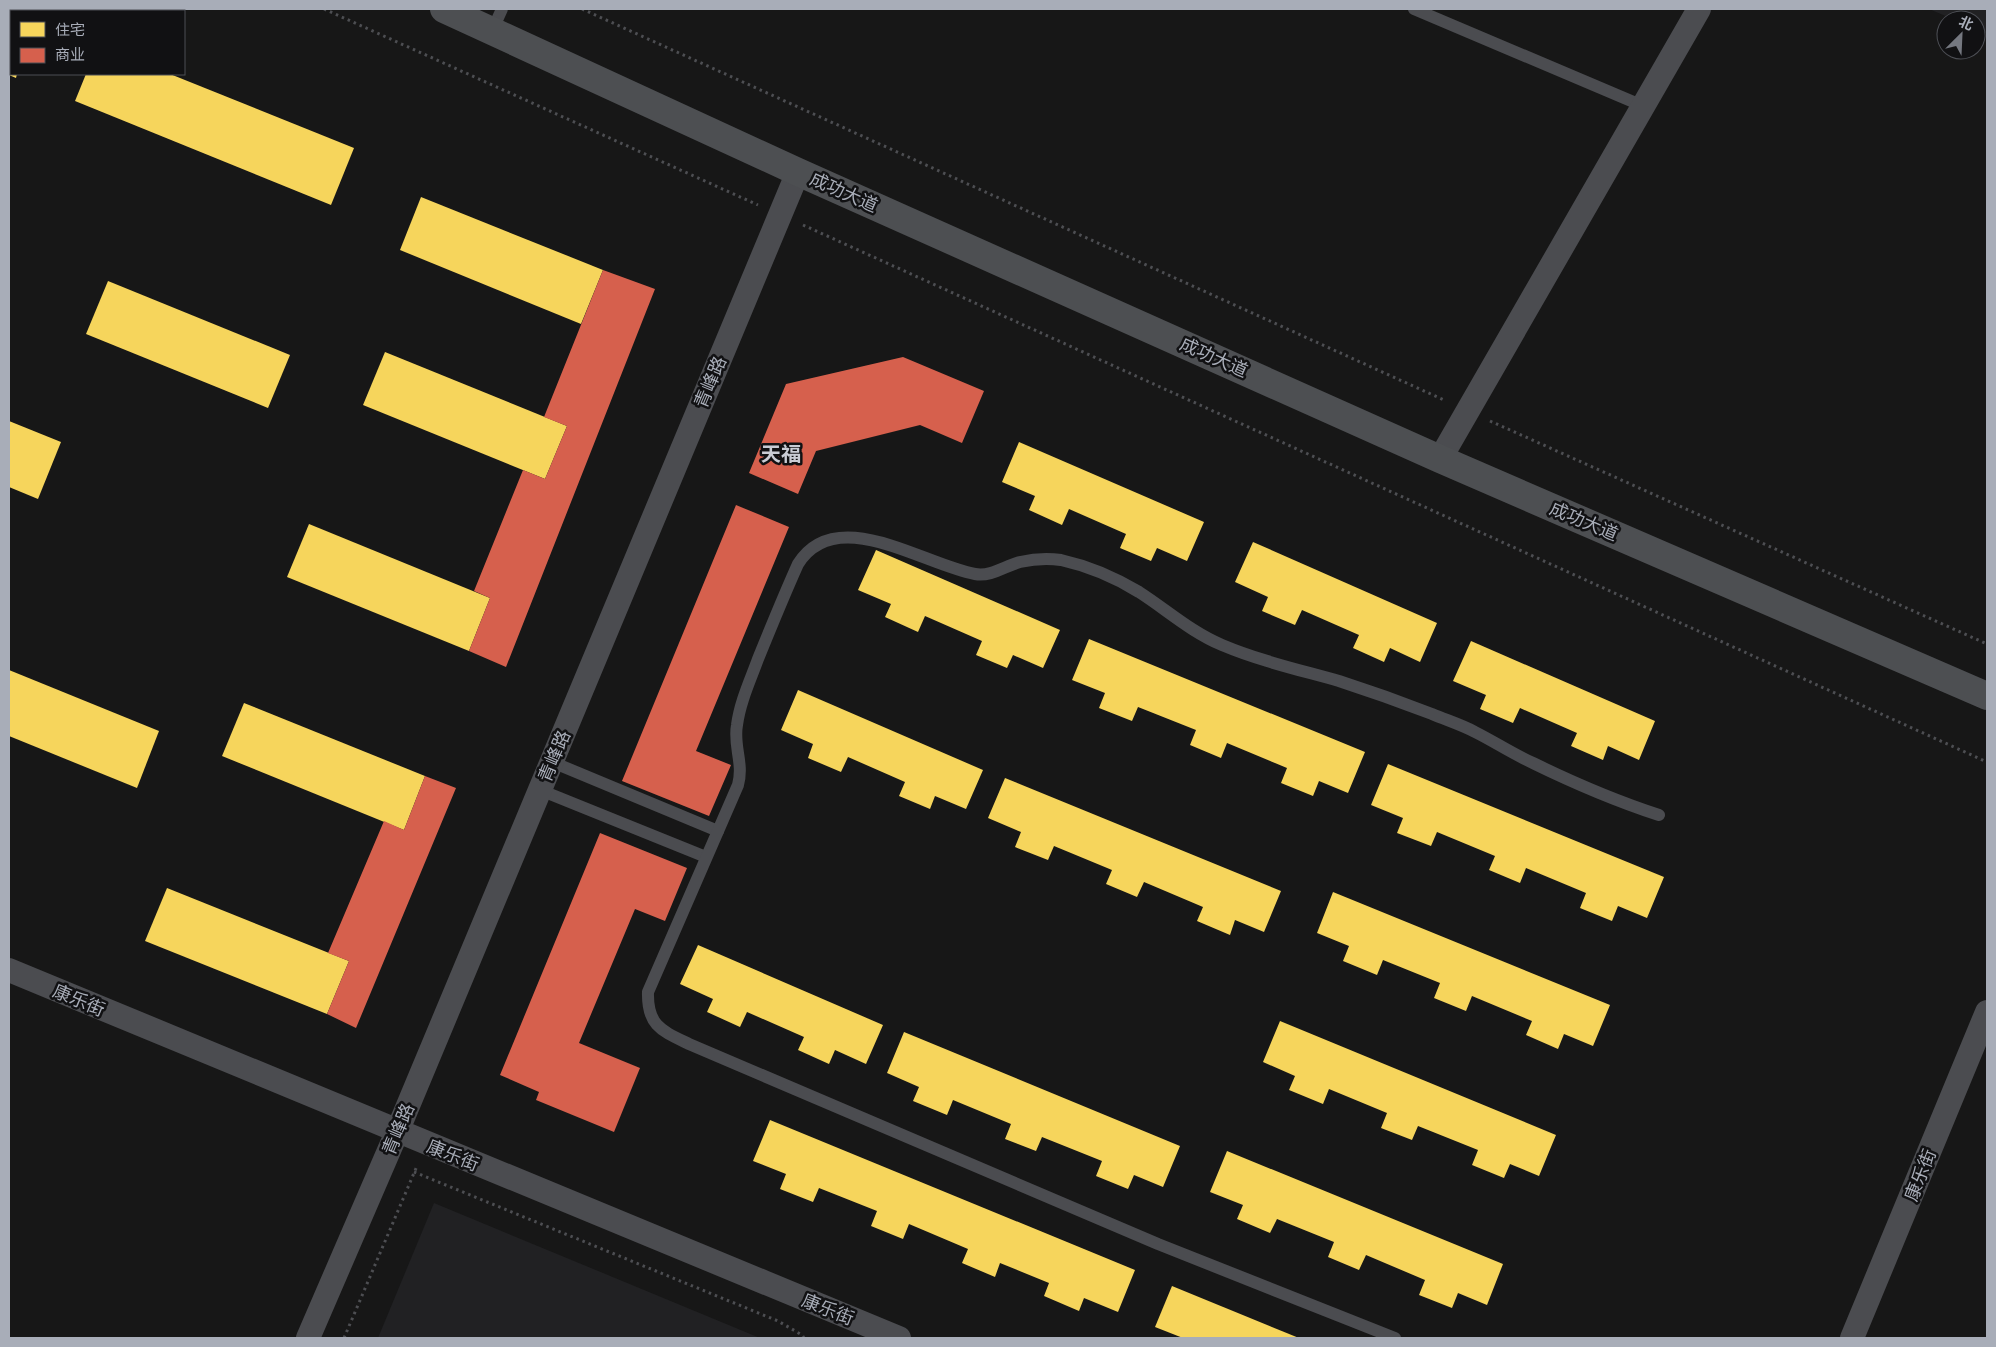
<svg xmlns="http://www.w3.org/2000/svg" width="1996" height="1347" font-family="'IBM Plex Sans','Noto Sans SC',sans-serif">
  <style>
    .built { fill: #212123 }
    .homes { fill: #f6d55c }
    .shops { fill: #d6604d }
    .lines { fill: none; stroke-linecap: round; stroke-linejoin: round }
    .path { stroke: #4d4e52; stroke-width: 3; stroke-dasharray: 2.5 4; stroke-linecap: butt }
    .lane { stroke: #4b4c50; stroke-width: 12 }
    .street { stroke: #4b4c50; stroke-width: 24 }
    .primary { stroke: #4d4f52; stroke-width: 28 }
    .labels { text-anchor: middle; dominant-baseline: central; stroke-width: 5; stroke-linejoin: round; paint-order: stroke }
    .street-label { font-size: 18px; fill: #a8adb8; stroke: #111113 }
    .quarter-label { font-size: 20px; font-weight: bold; fill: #c9ccd4; stroke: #111113 }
  </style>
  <rect width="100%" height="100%" fill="#171717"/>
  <g class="built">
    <polygon points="1929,9 1987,9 1987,34 1976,29 1976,20 1955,20"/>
    <polygon points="434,1203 760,1338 378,1338"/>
  </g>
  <g class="homes">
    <polygon points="9,10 11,11 11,74 17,74 16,78 9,75"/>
    <polygon points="86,74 170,74 354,148 331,205 75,101"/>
    <polygon points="421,197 603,270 581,324 400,250"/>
    <polygon points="108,281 290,355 268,408 86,334"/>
    <polygon points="385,352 567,426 545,479 363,405"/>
    <polygon points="9,421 61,442 38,499 9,487"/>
    <polygon points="1019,442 1204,522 1187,561 1157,548 1151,561 1120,548 1126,534 1069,509 1062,525 1029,510 1035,496 1002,482"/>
    <polygon points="309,524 490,598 469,651 287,577"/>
    <polygon points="1253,542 1437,623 1420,662 1390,648 1384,662 1353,648 1359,635 1302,610 1295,625 1262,611 1268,597 1235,582"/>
    <polygon points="876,550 1060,630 1043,668 1013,655 1007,668 976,655 982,641 925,616 918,632 885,617 891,604 858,590"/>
    <polygon points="1089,639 1365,752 1348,793 1319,781 1313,796 1281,783 1287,768 1227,743 1221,758 1190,745 1196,730 1138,707 1132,721 1099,708 1105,693 1072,680"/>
    <polygon points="1471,641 1655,721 1639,760 1608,746 1603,760 1571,746 1577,733 1520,708 1513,723 1480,709 1486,695 1453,681"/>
    <polygon points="9,670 159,731 137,788 9,736"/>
    <polygon points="798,690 983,770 966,809 935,796 930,809 899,796 905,782 848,757 841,772 808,758 813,744 781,730"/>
    <polygon points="244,703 425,776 404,830 222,756"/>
    <polygon points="1388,764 1664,877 1647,918 1618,906 1612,921 1580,908 1586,893 1526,868 1520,883 1489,870 1495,856 1437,832 1431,846 1397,833 1403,818 1371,805"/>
    <polygon points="1005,778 1281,891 1264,932 1235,920 1230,935 1197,921 1203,907 1144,882 1137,897 1106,884 1112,870 1054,846 1048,860 1015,847 1021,832 988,818"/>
    <polygon points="167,888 349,961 327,1014 145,941"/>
    <polygon points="1333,892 1610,1005 1593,1046 1564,1034 1558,1049 1526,1035 1532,1021 1472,996 1466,1011 1434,998 1440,983 1383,960 1377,975 1343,961 1349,946 1317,933"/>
    <polygon points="698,945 883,1025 866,1064 835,1050 829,1064 798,1050 804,1037 747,1012 740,1027 707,1012 713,999 680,984"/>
    <polygon points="1280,1021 1556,1135 1539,1176 1510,1164 1504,1178 1472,1165 1478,1150 1418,1126 1412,1140 1381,1128 1387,1113 1329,1089 1323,1104 1289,1090 1295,1076 1263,1062"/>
    <polygon points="904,1032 1180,1146 1163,1187 1134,1175 1128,1189 1096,1176 1102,1161 1042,1137 1036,1151 1005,1139 1011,1124 953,1100 947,1115 913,1101 919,1087 887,1073"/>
    <polygon points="770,1120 1135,1270 1118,1312 1084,1298 1079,1311 1044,1296 1049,1283 1000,1263 995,1277 962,1263 968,1249 909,1224 903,1239 871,1226 877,1211 819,1188 813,1202 780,1189 786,1174 753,1161"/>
    <polygon points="1227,1151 1503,1264 1487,1305 1458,1293 1452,1308 1419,1295 1425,1280 1366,1255 1359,1270 1328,1257 1334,1242 1277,1219 1270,1233 1237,1219 1243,1205 1210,1192"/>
    <polygon points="1172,1286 1299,1338 1183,1338 1155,1327"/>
  </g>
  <g class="shops">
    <polygon points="603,270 655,289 506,667 469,651 490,598 474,591 523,470 545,479 567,426 544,417"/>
    <polygon points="903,357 984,391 962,443 920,425 816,451 798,494 749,473 786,384"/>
    <polygon points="736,505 789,527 696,751 731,765 709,816 622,781"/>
    <polygon points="425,776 456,788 356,1028 327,1014 349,961 328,953 384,821 404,830"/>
    <polygon points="600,833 687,868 665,921 635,909 579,1043 640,1068 614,1132 536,1100 539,1092 500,1075"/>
  </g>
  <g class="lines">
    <g class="path">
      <polyline points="324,9 758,205"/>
      <polyline points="582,9 1444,400"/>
      <polyline points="803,225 1987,762"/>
      <polyline points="1490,421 1987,644"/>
      <polyline points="414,1172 778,1321 802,1335 804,1338"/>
      <polyline points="344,1338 417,1166"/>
    </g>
    <g class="lane">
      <polyline points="1414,9 1643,106"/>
      <polyline points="492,31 502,9"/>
      <polyline points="552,762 718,831"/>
      <polyline points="540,790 706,857"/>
      <path d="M1395 1338 1158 1244 689 1044C662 1031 647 1026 648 992L738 785C744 763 733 746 737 725 740 702 750 681 758 659 771 627 784 595 798 564 836 503 924 565 975 574 991 577 1005 566 1020 562 1033 559 1048 558 1061 560 1088 566 1116 578 1139 592 1167 610 1191 632 1222 645 1260 661 1300 670 1339 681 1370 691 1401 702 1432 714 1446 720 1462 725 1475 732 1495 742 1513 754 1533 763 1574 783 1616 801 1659 815"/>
    </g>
    <g class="street">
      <polyline points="1440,459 1699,9"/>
      <polyline points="9,970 899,1338"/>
      <polyline points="308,1338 397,1132 798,172"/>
      <polyline points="1852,1338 1987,1012"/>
    </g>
    <polyline class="primary" points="444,9 798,172 1440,459 1987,696"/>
  </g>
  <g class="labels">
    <g class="street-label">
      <text transform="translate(844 192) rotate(24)">成功大道</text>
      <text transform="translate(1214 357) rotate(24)">成功大道</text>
      <text transform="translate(710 382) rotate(-67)">青峰路</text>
      <text transform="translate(1584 521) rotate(23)">成功大道</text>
      <text transform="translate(554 756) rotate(-67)">青峰路</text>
      <text transform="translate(79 1000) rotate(23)">康乐街</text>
      <text transform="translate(398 1129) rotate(-67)">青峰路</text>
      <text transform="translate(453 1155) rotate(22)">康乐街</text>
      <text transform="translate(1920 1175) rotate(-68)">康乐街</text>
      <text transform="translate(828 1309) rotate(22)">康乐街</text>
    </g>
    <g class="quarter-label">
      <text x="781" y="453">天福</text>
    </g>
  </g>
  <rect width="1996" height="1347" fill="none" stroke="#a8adb8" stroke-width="20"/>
  <rect x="10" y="10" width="175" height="65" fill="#111113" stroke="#4d4f55"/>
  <rect x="20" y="22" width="25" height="15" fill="#f6d55c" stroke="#4d4f55"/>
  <text x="55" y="35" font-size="15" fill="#a8adb8">住宅</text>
  <rect x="20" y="48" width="25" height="15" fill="#d6604d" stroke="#4d4f55"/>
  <text x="55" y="60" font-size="15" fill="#a8adb8">商业</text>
  <g transform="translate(1961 35) rotate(24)"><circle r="24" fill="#111113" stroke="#4d4f55"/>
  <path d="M0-4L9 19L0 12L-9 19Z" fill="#757880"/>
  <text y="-8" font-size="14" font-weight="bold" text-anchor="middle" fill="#a8adb8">北</text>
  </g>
</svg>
